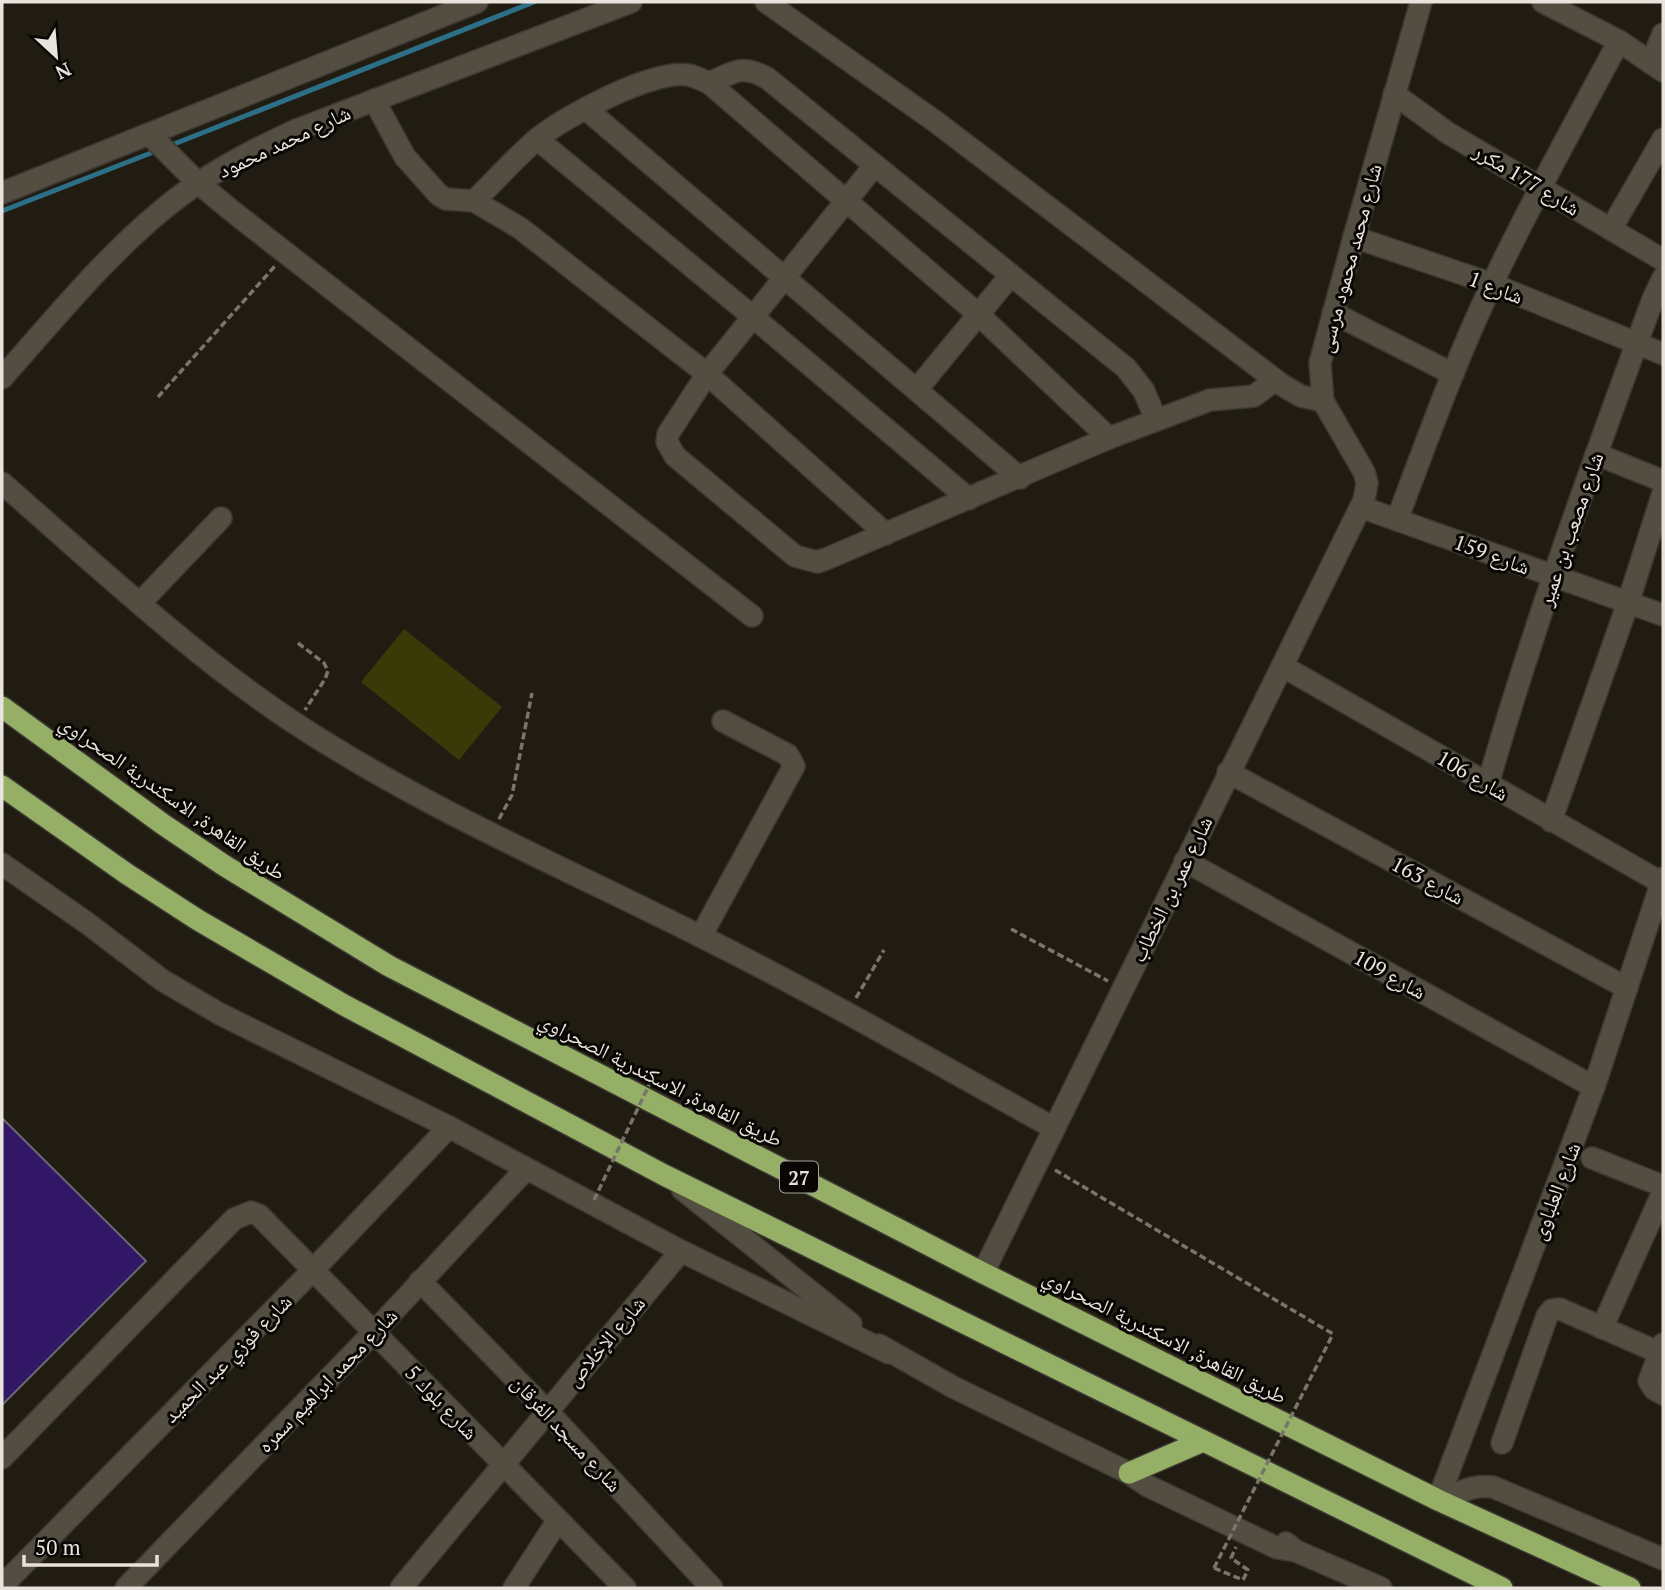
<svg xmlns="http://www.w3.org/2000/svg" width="1665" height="1590" font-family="'PT Serif','Noto Naskh Arabic',serif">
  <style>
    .green { fill: #393a07 }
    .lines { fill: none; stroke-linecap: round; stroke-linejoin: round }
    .stream { stroke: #2c6f87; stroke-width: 5 }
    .building { fill: #311765; stroke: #696775; stroke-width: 2 }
    .minor-casing { stroke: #3c3831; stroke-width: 24 }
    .highway-casing { stroke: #3c3831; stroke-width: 24 }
    .path { stroke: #7a756c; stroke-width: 3.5; stroke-dasharray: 7 3.5; stroke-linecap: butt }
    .minor { stroke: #534e41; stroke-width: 21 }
    .highway { stroke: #95af67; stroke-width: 21 }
    .path-bridge { stroke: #7a756c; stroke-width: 3.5; stroke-dasharray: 7 3.5; stroke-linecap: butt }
    .labels { text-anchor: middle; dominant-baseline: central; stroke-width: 6; stroke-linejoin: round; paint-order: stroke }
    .shield { fill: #090704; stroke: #a5a29c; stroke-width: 2 }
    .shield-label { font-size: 19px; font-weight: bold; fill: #e8e4dd }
    .street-label { font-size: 21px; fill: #e8e4dd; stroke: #090704 }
  </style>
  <rect width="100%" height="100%" fill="#211c11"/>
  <polygon class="green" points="404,629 502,707 459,760 361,682"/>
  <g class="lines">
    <g class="stream">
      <polyline points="169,146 534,2"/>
      <polyline points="2,211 156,151"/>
    </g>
  </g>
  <polygon class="building" points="2,1118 146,1261 2,1405"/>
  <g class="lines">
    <g class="minor-casing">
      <g id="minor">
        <polyline points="766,2 936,122 1282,385 1301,396 1323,401"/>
        <polyline points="1543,2 1619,41 1663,71"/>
        <polyline points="1651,63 1663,34"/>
        <path d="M709 83C735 72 741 64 767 78L1126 368 1144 391 1156 420"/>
        <polyline points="1394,94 1448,133 1663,260"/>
        <polyline points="374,100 405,157 439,195 446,199 474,201 520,228 707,374 886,534"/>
        <polyline points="586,109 1020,478"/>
        <polyline points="149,134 198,183 237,215 752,616"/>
        <polyline points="537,139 752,316 969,499"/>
        <polyline points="875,165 707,374 668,434 667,442 675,456 795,556 817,562 826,559 1109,438 1210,400 1254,396 1275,380"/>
        <polyline points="2,193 477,2"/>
        <path d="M474 201C495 181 514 159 536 140 563 117 653 69 688 75 695 76 702 80 709 83L979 315 1109 438"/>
        <polyline points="1611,229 1663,139"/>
        <polyline points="1354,237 1492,284 1663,354"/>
        <polyline points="1333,313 1453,374"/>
        <path d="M2 378C53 321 102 260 161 211 201 177 247 153 294 131L631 2"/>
        <polyline points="917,389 1011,275"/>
        <polyline points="1596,454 1663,481"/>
        <path d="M2 483C95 564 187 651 290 720 418 805 561 866 698 935 819 995 936 1063 1054 1128"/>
        <polyline points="1361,507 1663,615"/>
        <path d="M1397 520C1427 440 1456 359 1493 282 1532 200 1576 121 1619 41"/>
        <polyline points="140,603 221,518"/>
        <polyline points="1284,667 1662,883"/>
        <polyline points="1228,772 1627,988"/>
        <path d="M1488 784C1535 620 1594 459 1653 299L1663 278"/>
        <polyline points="1551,821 1628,603 1663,493"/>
        <polyline points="1185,861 1594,1087"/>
        <polyline points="2,864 87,923 162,980 220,1014 449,1127 681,1251 889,1353"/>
        <polyline points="701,936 794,766 788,755 723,721"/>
        <polyline points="1592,1158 1663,1186"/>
        <polyline points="682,1189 851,1324"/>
        <polyline points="983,1273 1364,500 1367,483 1364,472 1323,401 1320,363 1354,237 1421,2"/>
        <polyline points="420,1281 547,1411 712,1588"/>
        <polyline points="1602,1328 1663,1192"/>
        <polyline points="1663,1344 1649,1381 1654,1389 1663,1394"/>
        <polyline points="879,1345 953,1387 1129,1473 1146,1485 1277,1548 1296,1551"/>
        <polyline points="1502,1443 1547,1316 1552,1310 1560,1309 1660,1353"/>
        <polyline points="2,1458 234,1219 251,1212 259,1215 625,1588"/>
        <polyline points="1438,1500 1594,1087 1663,878"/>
        <path d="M1445 1503C1459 1490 1474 1485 1493 1487L1663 1559"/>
        <polyline points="1286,1543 1296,1551 1381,1588"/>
        <polyline points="2,1586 313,1270 449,1127"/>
        <polyline points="126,1588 374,1332 526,1169"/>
        <polyline points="401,1588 681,1251"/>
        <polyline points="514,1588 558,1520"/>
      </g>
    </g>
    <g class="highway-casing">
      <g id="highway">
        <polyline points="2,707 164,825 225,866 389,966 983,1273 1438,1500 1630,1588"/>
        <polyline points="2,786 127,874 198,920 344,1005 664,1175 1502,1588"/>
        <polyline points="1129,1473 1203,1441"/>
      </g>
    </g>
    <g class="path">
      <polyline points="158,397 275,266"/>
      <polyline points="298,643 324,663 328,671 325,679 305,710"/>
      <polyline points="499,819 512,795 532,693"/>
      <polyline points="1011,929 1108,981"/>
      <polyline points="856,998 884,950"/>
      <polyline points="1055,1170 1333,1334"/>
      <polyline points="1214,1568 1243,1580 1248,1570 1231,1558 1236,1547"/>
    </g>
    <use href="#minor" class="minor"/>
    <use href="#highway" class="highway"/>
    <g class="path-bridge">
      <polyline points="594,1200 650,1083"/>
      <polyline points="1214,1568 1333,1334"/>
    </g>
  </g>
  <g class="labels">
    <rect class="shield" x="780" y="1161.5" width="38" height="31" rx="5"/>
    <g class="shield-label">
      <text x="799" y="1177">27</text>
    </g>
    <g class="street-label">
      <text transform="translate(284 141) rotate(-25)">شارع محمد محمود</text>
      <text transform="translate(1527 179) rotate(31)">شارع 177 مكرر</text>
      <text transform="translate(1349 258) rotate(-75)">شارع محمد محمود مرسى</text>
      <text transform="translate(1496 287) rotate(21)">شارع 1</text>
      <text transform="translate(1570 529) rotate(-71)">شارع مصعب بن عمير</text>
      <text transform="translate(1492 554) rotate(20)">شارع 159</text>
      <text transform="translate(1473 775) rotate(30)">شارع 106</text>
      <text transform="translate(173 797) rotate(35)">طريق القاهرة, الاسكندرية الصحراوي</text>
      <text transform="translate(1428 880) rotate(28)">شارع 163</text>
      <text transform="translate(1171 889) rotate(-64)">شارع عمر بن الخطاب</text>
      <text transform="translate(1390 974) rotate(29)">شارع 109</text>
      <text transform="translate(661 1079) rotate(27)">طريق القاهرة, الاسكندرية الصحراوي</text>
      <text transform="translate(1555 1191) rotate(-69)">شارع العلباوى</text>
      <text transform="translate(1165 1336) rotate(27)">طريق القاهرة, الاسكندرية الصحراوي</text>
      <text transform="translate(605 1341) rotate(-50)">شارع الإخلاص</text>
      <text transform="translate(227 1358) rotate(-45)">شارع فوزي عبد الحميد</text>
      <text transform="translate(327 1380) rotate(-46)">شارع محمد ابراهيم سمره</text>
      <text transform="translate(442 1402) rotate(46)">شارع بلوك 5</text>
      <text transform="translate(567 1433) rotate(47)">شارع مسجد الفرقان</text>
    </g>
  </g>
  <rect width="1665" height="1590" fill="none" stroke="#e8e4dd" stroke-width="7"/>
  <g transform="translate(56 56) rotate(154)" stroke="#090704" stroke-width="5" paint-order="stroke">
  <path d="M0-5L12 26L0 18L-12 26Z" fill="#e8e4dd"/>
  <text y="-10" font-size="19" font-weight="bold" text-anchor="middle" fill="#e8e4dd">N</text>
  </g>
  <path d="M24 1555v10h133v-10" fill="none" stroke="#e8e4dd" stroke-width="3.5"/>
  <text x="35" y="1555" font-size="21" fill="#e8e4dd" stroke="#090704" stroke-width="5" paint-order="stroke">50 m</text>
</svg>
